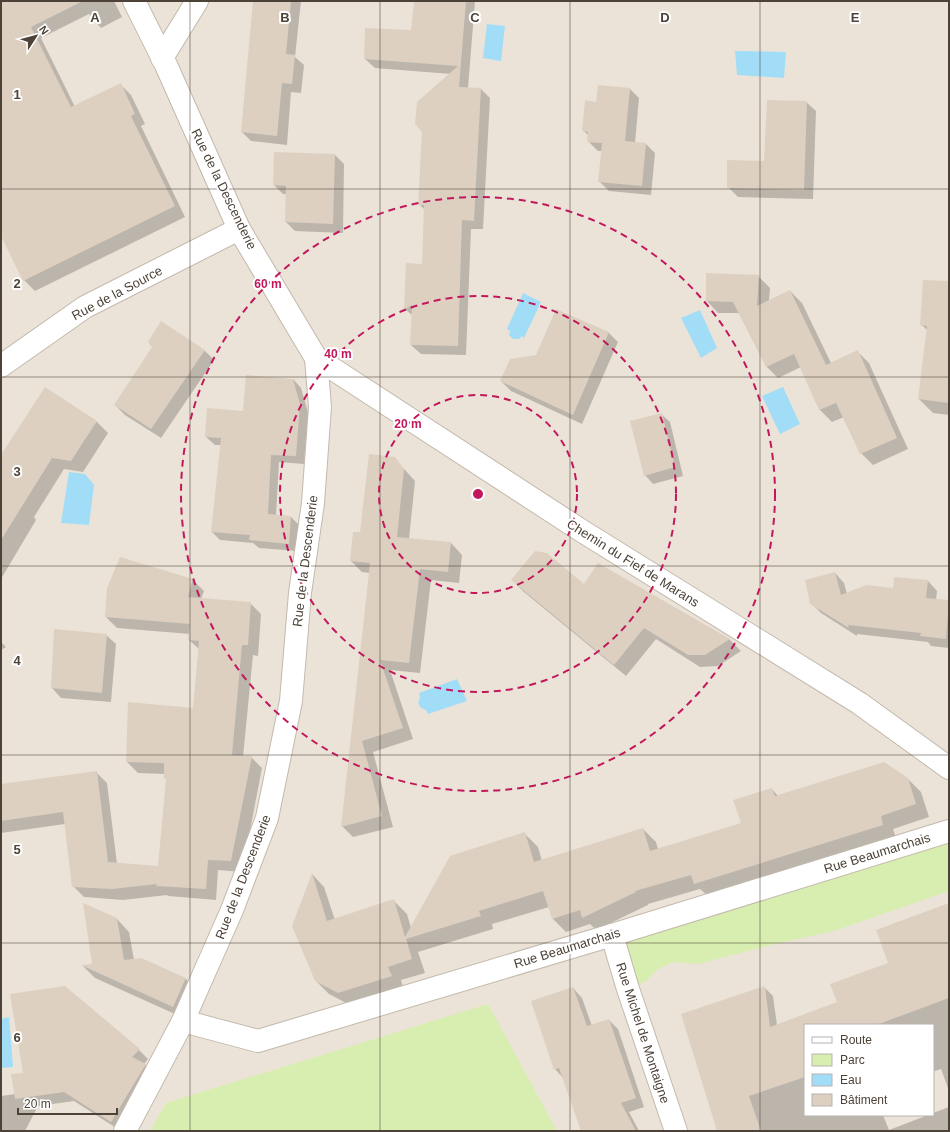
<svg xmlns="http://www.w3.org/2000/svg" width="950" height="1132" font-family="Arial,sans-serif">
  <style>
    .residential { fill: #ebe3d8; fill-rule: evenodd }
    .green { fill: #d8eeb0 }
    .water { fill: #a2ddf8 }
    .shadow { fill: #0003 }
    .building { fill: #ddd0c1 }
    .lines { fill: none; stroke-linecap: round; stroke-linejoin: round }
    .street-casing { stroke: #c3b9ac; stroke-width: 24 }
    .street { stroke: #fff; stroke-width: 22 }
    .grid { fill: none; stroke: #4c4237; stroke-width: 1; stroke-opacity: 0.55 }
    .ring { fill: none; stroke: #c2185b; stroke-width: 2; stroke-dasharray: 7 5 }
    .labels { text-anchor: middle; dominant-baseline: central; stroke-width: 4; stroke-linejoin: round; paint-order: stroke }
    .street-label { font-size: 13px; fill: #4c4237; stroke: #fff }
    .grid-label { font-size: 13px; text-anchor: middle; font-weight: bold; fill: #4c4237; stroke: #fff; stroke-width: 4; stroke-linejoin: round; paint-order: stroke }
    .centre { fill: #c2185b; stroke: #fff; stroke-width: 2 }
    .ring-label { font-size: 12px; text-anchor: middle; font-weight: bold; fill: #c2185b; stroke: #fff; stroke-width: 4; stroke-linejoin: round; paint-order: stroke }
  </style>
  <rect width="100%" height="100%" fill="#f7f2eb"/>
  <path class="residential" d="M1 1H949V1131H1ZM805 1025H933V1115H805Z"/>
  <g class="green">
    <polygon points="949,831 949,891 834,931 775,944 698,964 673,962 658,969 646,981 628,989 612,935"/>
    <polygon points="488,1004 557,1131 150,1131 166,1103"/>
  </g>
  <g class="water">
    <polygon points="487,24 505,26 501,61 483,58"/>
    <polygon points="735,51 786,52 784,78 737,75"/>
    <polygon points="523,293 541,302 524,338 522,336 519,339 513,339 509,335 510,331 507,329"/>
    <polygon points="700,310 717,348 701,358 681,318"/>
    <polygon points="783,387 800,424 780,434 762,396"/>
    <polygon points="69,472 85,474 94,485 89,525 61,523"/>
    <polygon points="457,679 467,701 428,714 426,710 421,708 418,703 420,698 419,693"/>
    <polygon points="9,1017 13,1067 1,1068 1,1019"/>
  </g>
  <g class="shadow">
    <polygon points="1,1 114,1 122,17 101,28 89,14 41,38 75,107 121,85 131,95 145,124 141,126 185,217 35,291 24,280 1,234"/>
    <polygon points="254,1 301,1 295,57 304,65 301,93 291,92 287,145 251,141 242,132"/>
    <polygon points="415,1 475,1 468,88 481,89 490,98 483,229 471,229 466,355 421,354 411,345 413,316 405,309 407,264 423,265 425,210 419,204 451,74 375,68 365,59 412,31"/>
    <polygon points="630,89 639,98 635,143 646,144 655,153 651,195 609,191 599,181 602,151 598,151 588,141 589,136 583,130 597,103"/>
    <polygon points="806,102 816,111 813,199 738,197 728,187 765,162"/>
    <polygon points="335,155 344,164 343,233 295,231 286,222 287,194 283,194 274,185"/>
    <polygon points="758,276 770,288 769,301 790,291 802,303 831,363 857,351 869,363 908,449 873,465 861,453 844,417 832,422 820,410 801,367 778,378 766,366 739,313 718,313 707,301"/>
    <polygon points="949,282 949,415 933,413 919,399 928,331 921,324"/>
    <polygon points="557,310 609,333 618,342 582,424 511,391 501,381 536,356"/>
    <polygon points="204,350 214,360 161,438 125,415 115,405"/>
    <polygon points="293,379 301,388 308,412 304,464 279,462 276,516 291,517 299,525 297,551 259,548 253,543 220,540 212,532 221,445 215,445 206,437"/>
    <polygon points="45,389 97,422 108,433 83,472 64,469 34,517 36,520 1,579 1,457"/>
    <polygon points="661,414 670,422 683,476 653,484 645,475"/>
    <polygon points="394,458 415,481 409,539 451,543 462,555 459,583 431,580 420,673 390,670 413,739 373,752 393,827 353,837 342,826 370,573 362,572 351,561"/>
    <polygon points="120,558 193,580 204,591 201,599 250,603 261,614 258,656 253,655 243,757 251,757 262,768 242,872 218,870 216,900 168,896 167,895 123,900 84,897 73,886 65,824 1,833 1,785 96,772 107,783 117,864 159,867 167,780 165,774 138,773 127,762 194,709 199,649 189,640 190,634 117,628 106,617"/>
    <polygon points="835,573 844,583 847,594 893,589 928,581 937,591 936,600 949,601 949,648 931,646 928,642 857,634 857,636 821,613 811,603"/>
    <polygon points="512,580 585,585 729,639 741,651 718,666 700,667 656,639 626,676 524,592"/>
    <polygon points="106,635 116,644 111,702 61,698 52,688"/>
    <polygon points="1,642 6,647 1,650"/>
    <polygon points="908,779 921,792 929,817 893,829 896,838 708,896 700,889 648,904 648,905 596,930 590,924 566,932 553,919 549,907 492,924 493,929 418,952 425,973 401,980 404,990 352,1006 329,994 316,981 312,874 324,887 335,920 394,901 407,914 411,928 525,834 538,847 542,861 643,829 656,842 658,849 742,824 772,789 778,796"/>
    <polygon points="949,904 949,1091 941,1069 935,1071 933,1069 933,1025 805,1025 805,1115 883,1115 889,1130 928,1115 933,1115 933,1113 949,1107 949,1131 719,1131 764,987 773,996 777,1025 838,1003 889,964"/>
    <polygon points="116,918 129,932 134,960 141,959 186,979 199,992 186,1019 95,978 83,966 93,965"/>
    <polygon points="65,987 139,1050 148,1059 144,1064 155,1074 121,1131 74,1101 38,1106 25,1131 1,1131 1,1096 15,1094"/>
    <polygon points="573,988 582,998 592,1026 609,1020 618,1029 644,1107 629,1112 639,1131 582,1131 564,1079 555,1069"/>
  </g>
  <g class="building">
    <polygon points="1,1 83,1 31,27 71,107 121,83 135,114 131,116 175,206 23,281 1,236"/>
    <polygon points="253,1 291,1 286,54 295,55 292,84 282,83 277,136 241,132"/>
    <polygon points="414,1 466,1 459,87 481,88 474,221 462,220 458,346 410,345 412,305 404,310 406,263 422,264 424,205 418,205 422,132 415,124 417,102 458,66 364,59 365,28 411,30"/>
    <polygon points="598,85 630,88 625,141 646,143 642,186 598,182 602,143 587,142 588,132 582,131 585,100 596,102"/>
    <polygon points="767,100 807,101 804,190 727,188 727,160 764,161"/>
    <polygon points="274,152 335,154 333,224 285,222 286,186 273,185"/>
    <polygon points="706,273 759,275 757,306 790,290 826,365 858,350 897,438 860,454 836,403 819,410 794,354 766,367 733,302 706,301"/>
    <polygon points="923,280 949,281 949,403 918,399 927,326 920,325"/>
    <polygon points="556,309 609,332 573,415 500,381 510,359 536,355"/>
    <polygon points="161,321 205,350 151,429 114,405 152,347 148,342"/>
    <polygon points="246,375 293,379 300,404 296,456 271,455 268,514 291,516 289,544 249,540 250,535 211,532 221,438 205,437 207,408 243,411"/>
    <polygon points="45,387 97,421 71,461 52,458 1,540 1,455"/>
    <polygon points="662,413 675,467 644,476 630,421"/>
    <polygon points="369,454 395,457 404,469 397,537 451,542 448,572 420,569 409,663 380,660 403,728 362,741 382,816 341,827 370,563 350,561 353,532 360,532"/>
    <polygon points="535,551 547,553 584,584 598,563 730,639 705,655 688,655 644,628 614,665 511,580"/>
    <polygon points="120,557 193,579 188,597 251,602 248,645 242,645 232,755 252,756 231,861 208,860 206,889 156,886 157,884 112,889 72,887 63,812 1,821 1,784 97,771 108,862 158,866 166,779 164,779 164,763 126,762 128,702 193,708 199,641 188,640 190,624 105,617 107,588"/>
    <polygon points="835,572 841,595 866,585 893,588 894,577 928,580 926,598 949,600 946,639 920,636 921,633 848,625 849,628 810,604 805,580"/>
    <polygon points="54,629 107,634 102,693 51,688"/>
    <polygon points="884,762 908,778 916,804 881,816 883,825 694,884 691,875 635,891 636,892 582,918 580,910 552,919 543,891 479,911 481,916 406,939 412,959 388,967 392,976 338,993 315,981 292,926 312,873 327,921 394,899 405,937 450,856 525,832 534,862 643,828 650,851 741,823 733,800 772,788 775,796"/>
    <polygon points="83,903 117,918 124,960 141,958 186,978 173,1007 81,965 92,964"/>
    <polygon points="949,903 949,998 876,1025 805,1025 805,1077 749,1096 761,1131 717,1131 681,1014 765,986 770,1027 837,1002 830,984 888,963 876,930"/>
    <polygon points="65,986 140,1049 132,1057 146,1064 111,1122 64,1092 15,1099 11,1074 23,1073 10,994"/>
    <polygon points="573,987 587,1026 609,1019 636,1098 621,1103 636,1131 581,1131 559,1068 554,1070 531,1001"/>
  </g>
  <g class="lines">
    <g class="street-casing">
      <g id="street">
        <polyline points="162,58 197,1"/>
        <polyline points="316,358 582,531 859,703 949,768"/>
        <polyline points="1,366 85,307 239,229"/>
        <polyline points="612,935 628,989 676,1131"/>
        <polyline points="183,1021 258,1041 612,935 949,831"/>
        <polyline points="125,1131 183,1021 232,910 267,818 291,701 300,593 313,503 320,407 316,358 239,229 166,65 134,1"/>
      </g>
    </g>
    <use href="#street" class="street"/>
  </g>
  <path class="grid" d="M190 1V1131M380 1V1131M570 1V1131M760 1V1131M1 189H949M1 377H949M1 566H949M1 755H949M1 943H949"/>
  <g class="ring">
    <circle cx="478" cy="494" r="99"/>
    <circle cx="478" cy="494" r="198"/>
    <circle cx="478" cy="494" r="297"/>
  </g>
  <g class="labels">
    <g class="street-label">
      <text transform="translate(224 189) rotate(64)">Rue de la Descenderie</text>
      <text transform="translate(117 293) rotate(-28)">Rue de la Source</text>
      <text transform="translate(305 561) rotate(-83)">Rue de la Descenderie</text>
      <text transform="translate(633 563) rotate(32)">Chemin du Fief de Marans</text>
      <text transform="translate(877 853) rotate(-17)">Rue Beaumarchais</text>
      <text transform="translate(243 877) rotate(-69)">Rue de la Descenderie</text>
      <text transform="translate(567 948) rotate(-17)">Rue Beaumarchais</text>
      <text transform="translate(643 1033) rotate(72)">Rue Michel de Montaigne</text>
    </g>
  </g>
  <g class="grid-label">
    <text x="95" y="22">A</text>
    <text x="285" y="22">B</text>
    <text x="475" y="22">C</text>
    <text x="665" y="22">D</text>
    <text x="855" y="22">E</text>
    <text x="17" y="99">1</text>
    <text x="17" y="288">2</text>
    <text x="17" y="476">3</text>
    <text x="17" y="665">4</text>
    <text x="17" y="854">5</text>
    <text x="17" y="1042">6</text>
  </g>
  <circle cx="478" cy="494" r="6" class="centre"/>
  <g class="ring-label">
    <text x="268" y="288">60 m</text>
    <text x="338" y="358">40 m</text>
    <text x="408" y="428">20 m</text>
  </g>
  <rect width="950" height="1132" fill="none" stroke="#4c4237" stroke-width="4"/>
  <rect x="804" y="1024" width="130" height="92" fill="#ffffff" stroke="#b7b3af"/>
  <rect x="812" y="1037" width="20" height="6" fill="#ffffff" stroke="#b7b3af"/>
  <text x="840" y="1044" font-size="12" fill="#4c4237">Route</text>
  <rect x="812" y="1054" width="20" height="12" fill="#d8eeb0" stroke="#b7b3af"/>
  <text x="840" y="1064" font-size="12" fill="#4c4237">Parc</text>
  <rect x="812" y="1074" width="20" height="12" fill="#a2ddf8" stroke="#b7b3af"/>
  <text x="840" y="1084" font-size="12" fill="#4c4237">Eau</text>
  <rect x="812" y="1094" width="20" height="12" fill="#ddd0c1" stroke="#b7b3af"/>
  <text x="840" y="1104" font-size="12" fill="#4c4237">Bâtiment</text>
  <g transform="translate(36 36) rotate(54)" stroke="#ffffff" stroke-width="3" paint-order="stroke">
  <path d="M0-3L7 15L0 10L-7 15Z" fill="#4c4237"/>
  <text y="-6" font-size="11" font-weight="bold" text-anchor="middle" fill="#4c4237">N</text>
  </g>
  <path d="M18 1108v6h99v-6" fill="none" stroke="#4c4237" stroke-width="2"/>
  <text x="24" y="1108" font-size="12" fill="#4c4237" stroke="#ffffff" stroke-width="3" paint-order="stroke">20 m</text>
</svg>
